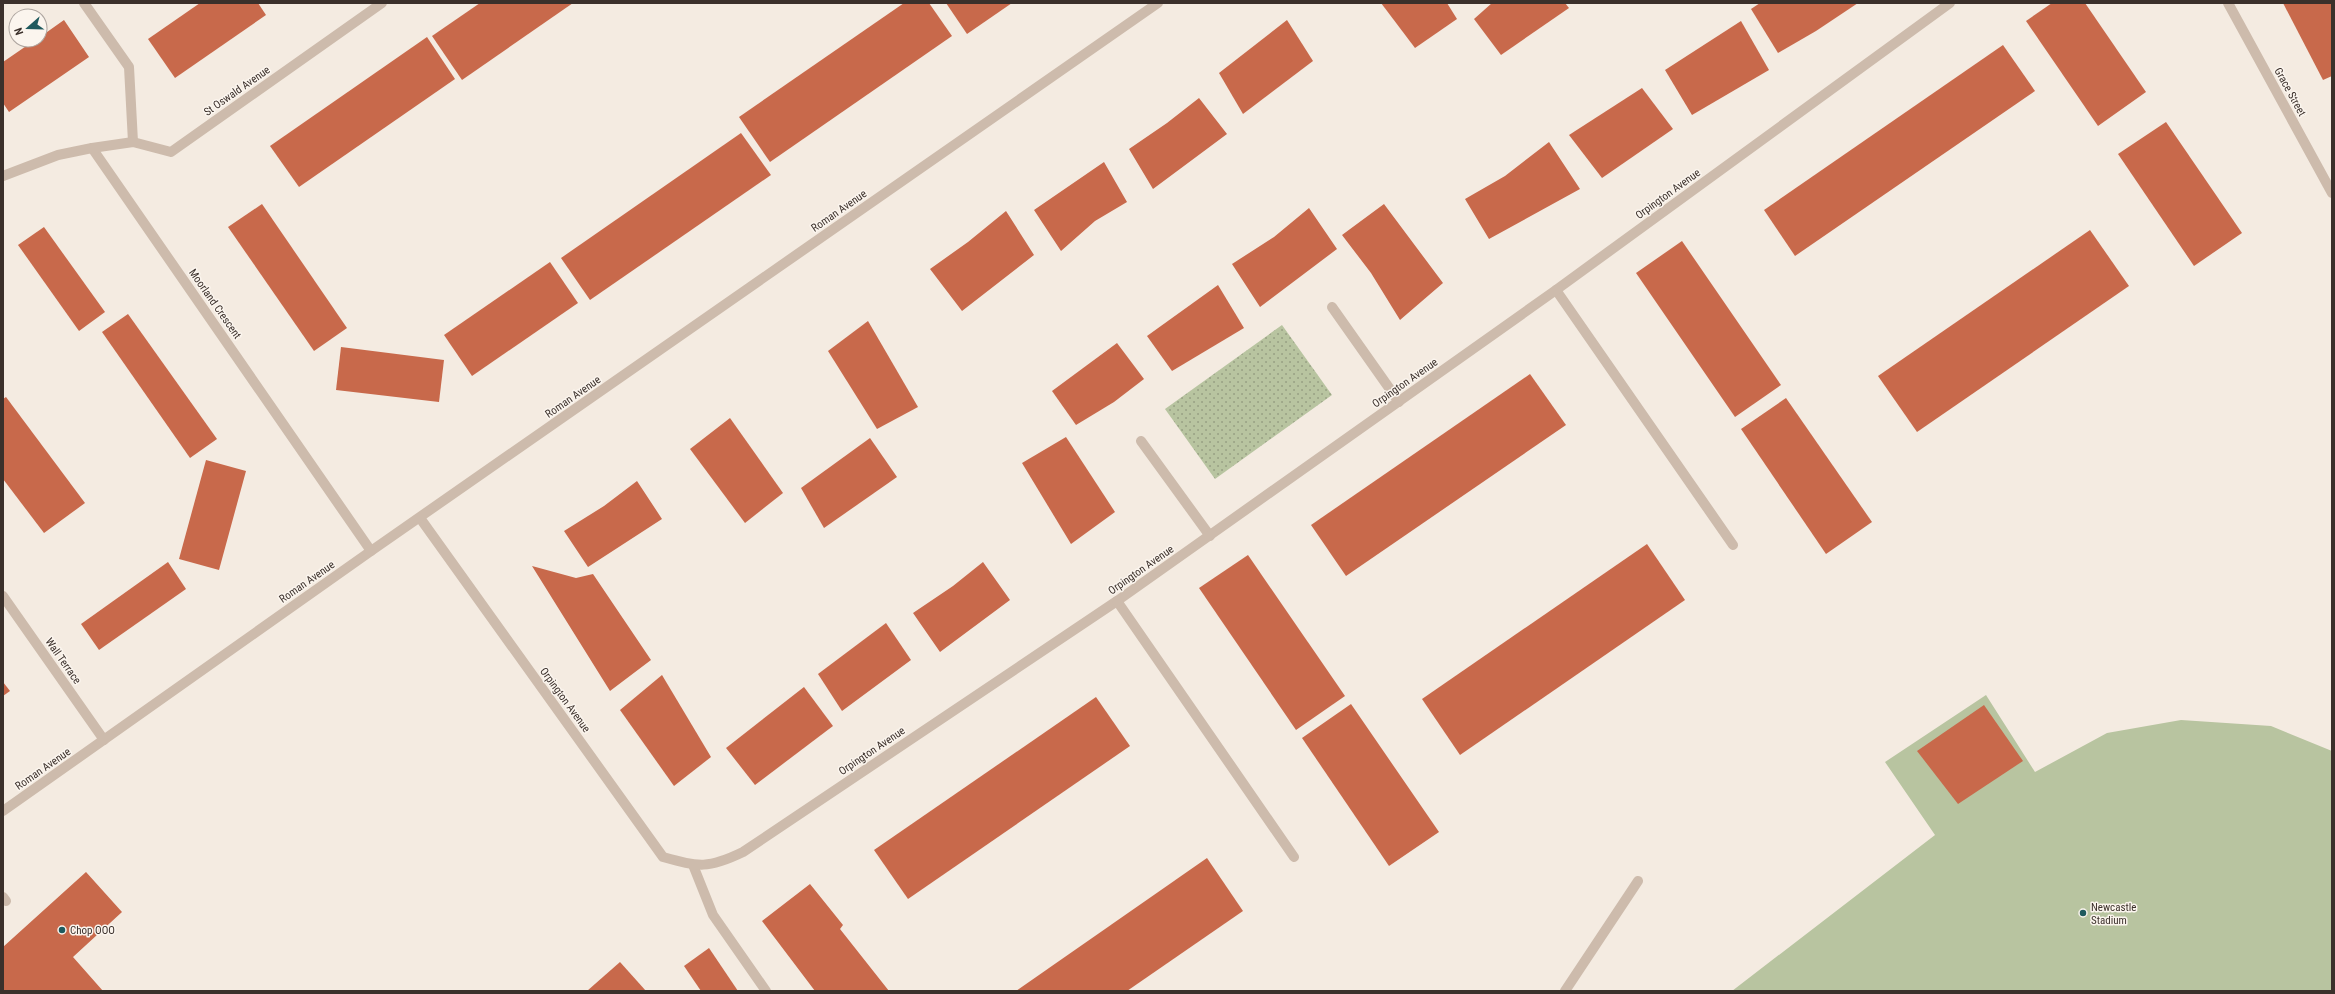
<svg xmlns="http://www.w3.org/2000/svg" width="2335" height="994" font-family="'Roboto Condensed',sans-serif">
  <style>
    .grass { fill: url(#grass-dots) }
    .pitch { fill: #b8c4a0 }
    .building { fill: #c8694b }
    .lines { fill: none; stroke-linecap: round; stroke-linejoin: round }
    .service { stroke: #cdbbac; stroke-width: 10 }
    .minor { stroke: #cdbbac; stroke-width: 10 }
    .tertiary { stroke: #cdbbac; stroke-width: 10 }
    .poi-dot { fill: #1f5a5e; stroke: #fbf5ee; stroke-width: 1.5 }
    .labels { text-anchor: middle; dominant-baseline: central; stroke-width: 3; stroke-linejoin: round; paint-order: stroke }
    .street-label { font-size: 11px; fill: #3b302b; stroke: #fbf5ee }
    .poi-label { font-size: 11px; fill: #3b302b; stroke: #fbf5ee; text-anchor: start }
  </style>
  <defs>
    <pattern id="grass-dots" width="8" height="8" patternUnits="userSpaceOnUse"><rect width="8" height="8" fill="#b8c4a0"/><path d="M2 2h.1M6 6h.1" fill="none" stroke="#97a083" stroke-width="1.8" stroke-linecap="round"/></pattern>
  </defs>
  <rect width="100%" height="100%" fill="#f4ebe1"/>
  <polygon class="grass" points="1282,325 1332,395 1215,479 1165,409"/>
  <polygon class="pitch" points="1986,695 2035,772 2107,733 2181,720 2271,726 2332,751 2332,991 1732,991 1935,835 1885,762"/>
  <g class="building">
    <polygon points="200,3 258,3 266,15 175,78 148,39"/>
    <polygon points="480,3 573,3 462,80 432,36"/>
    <polygon points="904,3 929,3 952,36 770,162 739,117"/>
    <polygon points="946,3 1012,3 967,34"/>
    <polygon points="1381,3 1447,3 1457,19 1415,48"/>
    <polygon points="1492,3 1565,3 1569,8 1501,55 1474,19"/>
    <polygon points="1760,3 1858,3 1816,31 1778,53 1751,9"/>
    <polygon points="2052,3 2085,3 2146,92 2098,126 2026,21"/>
    <polygon points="2283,3 2332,3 2332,76 2323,80"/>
    <polygon points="64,20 89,57 9,112 3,103 3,62 35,40 40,40 40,37"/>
    <polygon points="1287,20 1313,61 1243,114 1219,73"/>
    <polygon points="1741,21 1769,70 1692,115 1665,70"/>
    <polygon points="427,37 455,79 299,187 270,146"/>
    <polygon points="2003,45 2035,91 1795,256 1764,210"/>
    <polygon points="1642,88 1673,129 1602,178 1569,135"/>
    <polygon points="1199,98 1227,134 1153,189 1129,149 1167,123"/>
    <polygon points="2166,122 2242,233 2194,266 2118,154"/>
    <polygon points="741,133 771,175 590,300 561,258"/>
    <polygon points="1549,142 1580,189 1489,239 1465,199 1505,176"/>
    <polygon points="1104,162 1127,202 1095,221 1061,251 1034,210"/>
    <polygon points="262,204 347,328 314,351 228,227"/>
    <polygon points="1384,204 1443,283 1400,320 1371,273 1342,235"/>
    <polygon points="1309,208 1337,249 1260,307 1232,264 1274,237"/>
    <polygon points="1006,211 1034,255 962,311 930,269 968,242"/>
    <polygon points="44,227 105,312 79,331 18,245"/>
    <polygon points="2090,230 2129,286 1917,432 1878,376"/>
    <polygon points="1682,241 1781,385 1735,417 1636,273"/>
    <polygon points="550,262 578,303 472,376 444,335"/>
    <polygon points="1218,285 1244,328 1172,371 1147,336"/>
    <polygon points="128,314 217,439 190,458 102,332"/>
    <polygon points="868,321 918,407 877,429 828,351"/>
    <polygon points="1117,343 1144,379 1114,402 1076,425 1052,391"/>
    <polygon points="341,347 444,360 439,402 336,390"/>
    <polygon points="1530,374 1566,425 1346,576 1311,525"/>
    <polygon points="6,397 85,503 44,533 3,479 3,399"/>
    <polygon points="1786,398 1872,522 1826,554 1741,429"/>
    <polygon points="730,418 783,493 745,523 690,449"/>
    <polygon points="1066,437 1115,512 1071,544 1022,463"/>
    <polygon points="870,438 897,477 824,528 801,488"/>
    <polygon points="206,460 246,471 219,570 179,559"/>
    <polygon points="637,481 662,519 588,567 564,531 604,506"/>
    <polygon points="1647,544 1685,600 1460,755 1422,699"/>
    <polygon points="1248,555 1345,696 1296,730 1199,588"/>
    <polygon points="168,562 186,589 99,650 81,624"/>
    <polygon points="983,562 1010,600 940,652 913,613 953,586"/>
    <polygon points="532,566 576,578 593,574 651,660 610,691"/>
    <polygon points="886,623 911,660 842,711 818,674"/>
    <polygon points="662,675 711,757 674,786 620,710"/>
    <polygon points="3,682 10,691 3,696"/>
    <polygon points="804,687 833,726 755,785 726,748"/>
    <polygon points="1096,697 1130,746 908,899 874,850"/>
    <polygon points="1351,704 1439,832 1389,866 1302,738"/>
    <polygon points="1984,705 2023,761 1958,804 1917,751"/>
    <polygon points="1207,858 1243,911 1127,991 1016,991"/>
    <polygon points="86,872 122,912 73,957 103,991 3,991 3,947"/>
    <polygon points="810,884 843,925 840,929 889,991 815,991 762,921"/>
    <polygon points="709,948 738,991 701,991 684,966"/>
    <polygon points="620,962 646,991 587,991"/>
  </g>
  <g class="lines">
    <g class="service">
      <polyline points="693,865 713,915 766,991"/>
      <polyline points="3,897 6,901"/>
      <polyline points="1565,991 1638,881"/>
    </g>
    <g class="minor">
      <polyline points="84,3 129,67 133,142"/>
      <polyline points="2228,3 2332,193"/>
      <polyline points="92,148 371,551"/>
      <polyline points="3,176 58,155 92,148 133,142 171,152 382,3"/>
      <polyline points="1556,290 1733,545"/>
      <polyline points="1332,307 1399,402"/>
      <polyline points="1141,441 1210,536"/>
      <path d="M420 518 663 857C699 867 708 869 743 852L1117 601 1556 290 1950 3"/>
      <polyline points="3,596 104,740"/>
      <polyline points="1117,601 1294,857"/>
    </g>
    <polyline class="tertiary" points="3,811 371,551 1158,3"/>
  </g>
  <g class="poi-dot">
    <circle cx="2083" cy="913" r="4"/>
    <circle cx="62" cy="930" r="4"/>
  </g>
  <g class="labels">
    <g class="street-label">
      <text transform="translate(237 91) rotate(-35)">St Oswald Avenue</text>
      <text transform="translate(2290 92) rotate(61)">Grace Street</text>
      <text transform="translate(1668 194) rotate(-36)">Orpington Avenue</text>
      <text transform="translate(839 211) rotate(-35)">Roman Avenue</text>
      <text transform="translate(215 304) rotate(55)">Moorland Crescent</text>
      <text transform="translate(1405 383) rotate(-35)">Orpington Avenue</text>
      <text transform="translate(573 397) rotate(-35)">Roman Avenue</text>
      <text transform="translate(1141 570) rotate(-35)">Orpington Avenue</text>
      <text transform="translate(307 582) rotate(-35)">Roman Avenue</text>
      <text transform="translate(63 661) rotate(55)">Wall Terrace</text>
      <text transform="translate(565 700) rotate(54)">Orpington Avenue</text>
      <text transform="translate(872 751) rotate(-34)">Orpington Avenue</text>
      <text transform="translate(43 769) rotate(-35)">Roman Avenue</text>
    </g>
    <g class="poi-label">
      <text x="2091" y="907">Newcastle<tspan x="2091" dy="13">Stadium</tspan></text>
      <text x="70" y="930">Chop OOO</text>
    </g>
  </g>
  <rect width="2335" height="994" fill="none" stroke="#3b302b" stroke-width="8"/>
  <g transform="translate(28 28) rotate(250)"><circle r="19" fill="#fbf5ee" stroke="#aea6a0"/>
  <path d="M0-3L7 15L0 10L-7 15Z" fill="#1f5a5e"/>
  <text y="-6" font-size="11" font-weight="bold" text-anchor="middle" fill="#3b302b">N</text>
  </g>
</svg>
